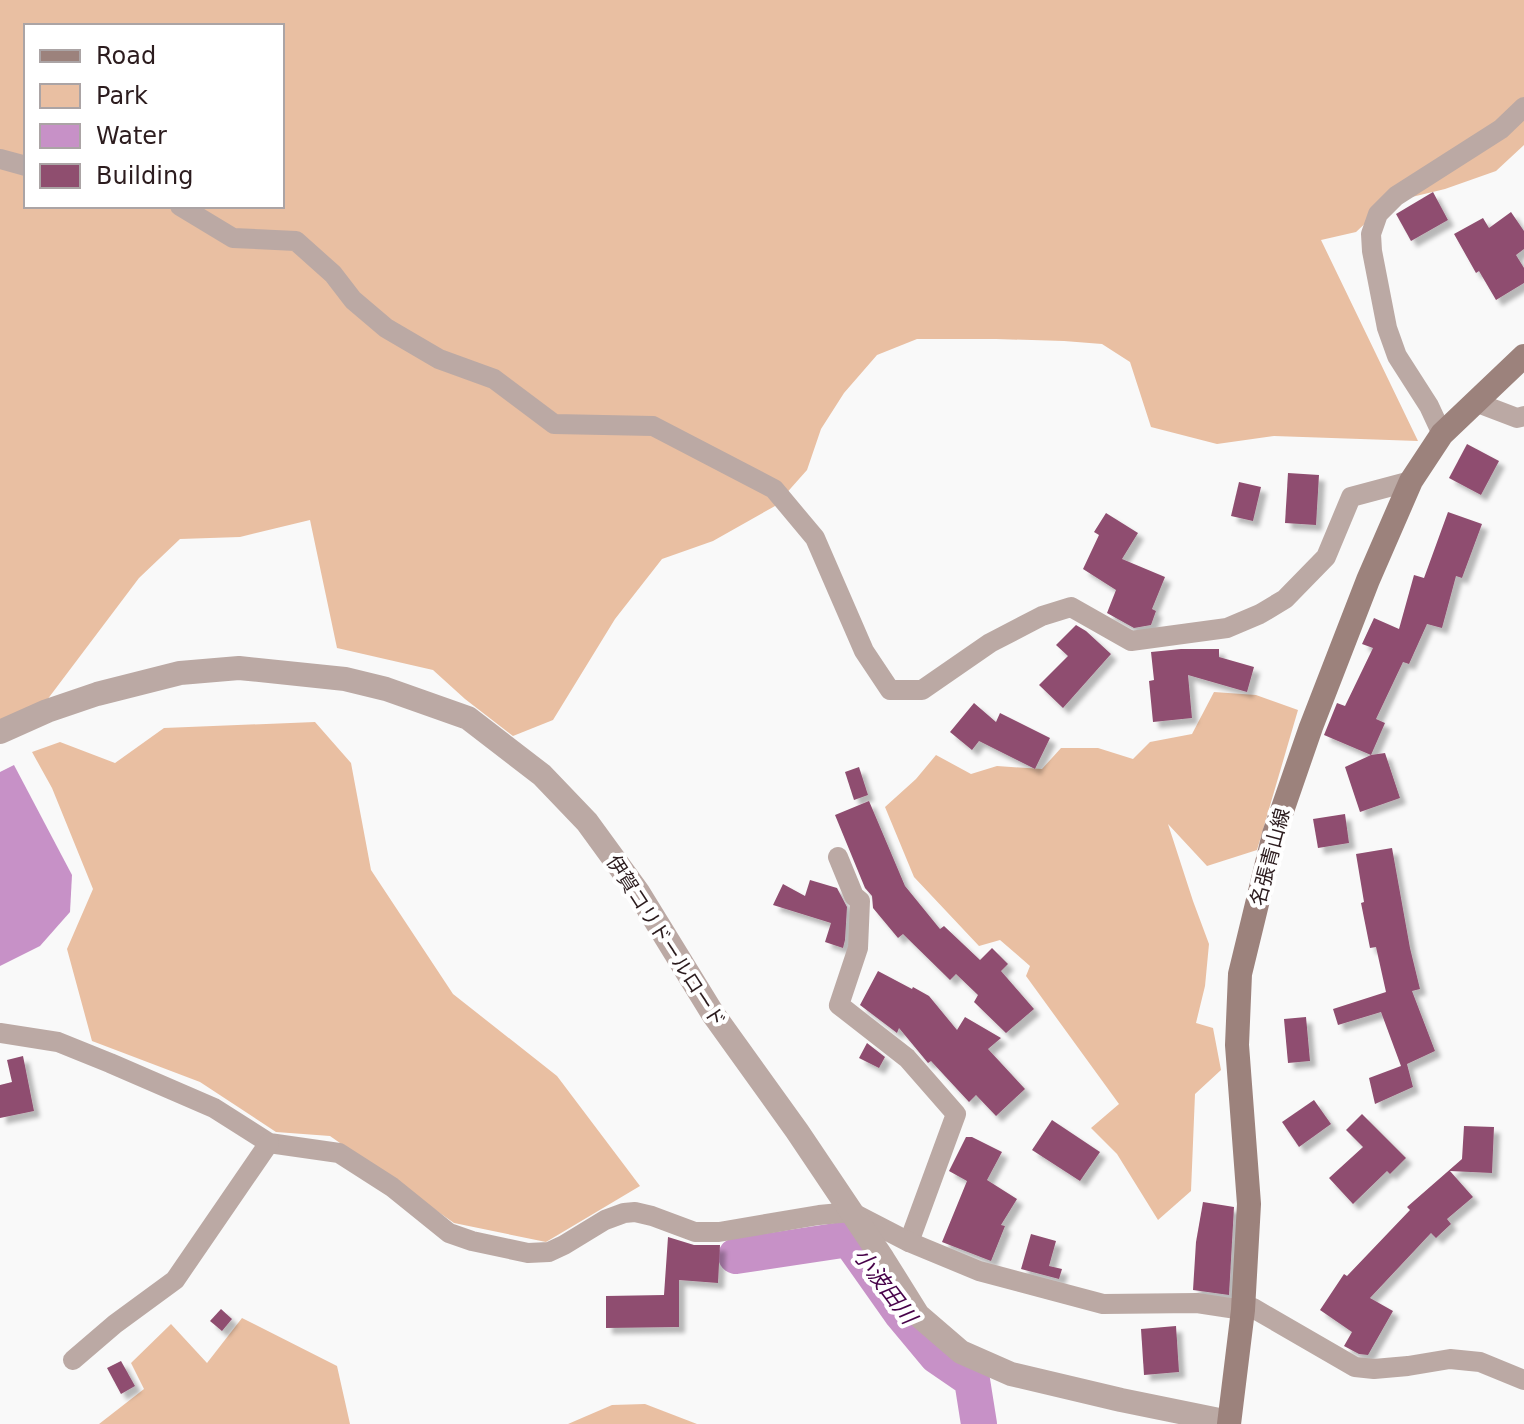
<svg xmlns="http://www.w3.org/2000/svg" width="1524" height="1424" font-family="'DejaVu Sans','Noto Sans JP',sans-serif">
  <style>
    .green { fill: #e9bfa2; fill-rule: evenodd }
    .water { fill: #c791c7 }
    .lines { fill: none; stroke-linecap: round; stroke-linejoin: round }
    .river { stroke: #c791c7; stroke-width: 36 }
    .building { fill: #8f4e6f; filter: url(#shadow) }
    .minor { stroke: #bba9a4; stroke-width: 20 }
    .tertiary { stroke: #bba9a4; stroke-width: 24 }
    .secondary { stroke: #9c827c; stroke-width: 24 }
    .labels { text-anchor: middle; dominant-baseline: central; stroke-width: 8; stroke-linejoin: round; paint-order: stroke }
    .street-label { font-size: 20px; fill: #2c1c1e; stroke: #fff }
    .water-label { font-size: 22px; font-style: italic; fill: #470249; stroke: #fff }
  </style>
  <defs>
    <filter id="shadow"><feDropShadow dx="6" dy="6" stdDeviation="2" flood-color="#0004"/></filter>
  </defs>
  <rect width="100%" height="100%" fill="#f9f9f9"/>
  <g class="green">
    <path d="M0 0H1524V145L1496 171 1445 189 1387 203 1356 232 1321 240 1418 441 1274 436 1217 444 1151 427 1130 362 1102 344 1064 341 996 339H917L877 355 844 393 821 429 807 470 775 506 713 541 662 559 615 619 553 720 513 736 465 699 433 670 337 648 310 520 240 537 180 539 139 578 47 700 0 721ZM26 26H282V206H26Z"/>
    <polygon points="1214,692 1256,695 1298,710 1257,850 1207,866 1168,824 1193,901 1209,944 1205,986 1196,1023 1213,1028 1221,1070 1195,1094 1191,1191 1158,1220 1117,1154 1091,1128 1119,1104 1026,976 1030,966 1000,940 979,946 914,877 885,807 916,779 936,755 971,774 997,766 1042,769 1061,748 1098,748 1133,759 1150,742 1192,734"/>
    <polygon points="315,722 351,763 371,870 453,994 557,1076 640,1186 546,1242 454,1223 330,1136 276,1132 200,1082 92,1041 67,949 93,889 52,788 32,752 60,742 115,763 164,728"/>
    <polygon points="242,1318 337,1366 350,1424 99,1424 144,1389 131,1363 171,1324 207,1363"/>
    <polygon points="645,1404 697,1424 568,1424 612,1405"/>
  </g>
  <polygon class="water" points="14,765 72,875 70,912 40,946 0,966 0,772"/>
  <g class="lines">
    <polyline class="river" points="736,1256 849,1239 902,1314 937,1356 972,1380 979,1424"/>
  </g>
  <g class="building">
    <polygon points="1433,192 1448,220 1411,241 1396,214"/>
    <polygon points="1511,212 1524,231 1524,249 1516,255 1524,268 1524,283 1496,300 1479,271 1476,273 1454,234 1483,218 1489,228"/>
    <polygon points="1467,444 1499,461 1481,495 1449,478"/>
    <polygon points="1288,473 1319,475 1316,525 1285,523"/>
    <polygon points="1239,482 1261,487 1253,521 1231,516"/>
    <polygon points="1448,512 1482,524 1462,578 1456,576 1442,628 1427,624 1409,664 1403,662 1376,719 1385,723 1371,755 1324,735 1337,703 1345,706 1373,648 1362,644 1374,618 1399,629 1414,575 1424,578"/>
    <polygon points="1106,513 1138,533 1122,559 1165,577 1152,609 1156,611 1151,625 1134,628 1107,613 1116,590 1083,569 1099,535 1094,532"/>
    <polygon points="1076,625 1086,631 1111,654 1063,708 1039,685 1068,656 1056,645"/>
    <polygon points="1181,649 1219,649 1219,657 1254,667 1247,692 1188,675 1192,718 1153,722 1149,681 1154,680 1151,652"/>
    <polygon points="974,703 996,722 1000,713 1050,738 1035,769 979,741 972,750 950,732"/>
    <polygon points="1385,753 1400,798 1360,812 1345,767 1371,755"/>
    <polygon points="859,767 868,795 854,800 845,772"/>
    <polygon points="869,801 905,886 940,929 944,926 980,960 992,948 1008,964 1001,971 1034,1009 1006,1033 974,1002 978,995 956,974 950,980 903,934 898,938 873,908 872,896 865,888 835,815"/>
    <polygon points="1345,814 1349,843 1318,848 1313,819"/>
    <polygon points="1392,848 1410,948 1420,989 1412,991 1435,1051 1407,1064 1413,1087 1375,1104 1369,1078 1401,1066 1381,1012 1338,1025 1333,1009 1386,992 1376,947 1370,948 1361,903 1364,902 1356,854"/>
    <polygon points="810,880 837,888 847,907 845,940 843,948 825,942 831,923 773,905 783,884 805,896"/>
    <polygon points="878,971 912,989 913,987 929,996 957,1030 965,1017 1001,1038 988,1049 1025,1089 996,1116 976,1095 969,1102 931,1061 928,1063 899,1028 897,1033 860,1005"/>
    <polygon points="1306,1017 1310,1061 1288,1063 1284,1019"/>
    <polygon points="867,1043 885,1057 879,1068 859,1058"/>
    <polygon points="23,1056 34,1111 0,1118 0,1085 12,1082 7,1060"/>
    <polygon points="1314,1100 1331,1124 1299,1147 1282,1122"/>
    <polygon points="1362,1114 1406,1158 1390,1174 1387,1171 1353,1204 1329,1178 1363,1147 1346,1130"/>
    <polygon points="1052,1120 1100,1152 1080,1181 1032,1150"/>
    <polygon points="1464,1126 1494,1127 1492,1173 1450,1171 1473,1197 1447,1219 1451,1224 1436,1238 1431,1233 1370,1298 1393,1311 1368,1355 1359,1354 1344,1346 1352,1332 1320,1310 1344,1274 1347,1276 1410,1210 1407,1207 1462,1159"/>
    <polygon points="966,1137 972,1137 1002,1152 987,1180 1017,1199 1001,1225 1005,1226 991,1261 942,1242 967,1181 949,1171"/>
    <polygon points="1203,1202 1234,1207 1229,1295 1193,1290 1196,1242"/>
    <polygon points="1031,1234 1056,1241 1049,1266 1062,1269 1059,1279 1021,1269"/>
    <polygon points="668,1237 694,1245 720,1245 718,1283 679,1280 679,1327 606,1328 606,1296 664,1295"/>
    <polygon points="221,1309 232,1319 222,1331 210,1321"/>
    <polygon points="1176,1326 1179,1372 1144,1375 1141,1329"/>
    <polygon points="121,1361 135,1386 121,1394 107,1368"/>
  </g>
  <g class="lines">
    <g class="minor">
      <polyline points="0,159 26,166"/>
      <polyline points="180,206 233,238 296,241 333,274 353,300 386,328 439,359 494,379 554,424 653,426 774,489 815,538 864,651 890,690 922,690 990,643 1042,616 1071,607 1131,641 1227,628 1260,614 1285,599 1326,557 1351,497 1411,481"/>
      <polyline points="1475,402 1517,418 1524,416"/>
      <polyline points="1442,434 1429,406 1397,356 1387,328 1372,251 1371,234 1378,214 1396,196 1501,129 1524,107"/>
      <polyline points="838,857 854,896 860,901 858,948 839,1005 907,1058 956,1114 909,1242"/>
      <polyline points="0,1033 58,1042 110,1063 214,1108 269,1143 339,1153 392,1187 449,1233 472,1241 528,1253 549,1252 564,1245 605,1220 624,1213 635,1212 652,1216 695,1232 719,1232 819,1215 851,1212 909,1242 979,1271 1103,1304 1197,1303 1243,1310 1253,1308 1355,1367 1374,1369 1408,1366 1450,1359 1480,1362 1524,1380"/>
      <polyline points="73,1360 115,1324 175,1280 269,1143"/>
    </g>
    <polyline class="tertiary" points="0,732 47,711 97,694 180,673 239,668 345,679 386,689 468,718 542,775 587,822 638,892 713,1014 797,1131 883,1259 918,1315 961,1352 1011,1374 1121,1400 1229,1422"/>
    <polyline class="secondary" points="1229,1424 1243,1310 1249,1204 1237,1045 1240,974 1274,834 1311,727 1368,580 1411,481 1442,434 1524,356"/>
  </g>
  <g class="labels">
    <g class="street-label">
      <text transform="translate(1270 857) rotate(-75)">名張青山線</text>
      <text transform="translate(666 941) rotate(57)">伊賀コリドールロード</text>
    </g>
    <g class="water-label">
      <text transform="translate(885 1286) rotate(53)">小波田川</text>
    </g>
  </g>
  <rect x="24" y="24" width="260" height="184" fill="#ffffff" stroke="#aba4a5" stroke-width="2"/>
  <rect x="40" y="50" width="40" height="12" fill="#9c827c" stroke="#aba4a5" stroke-width="2"/>
  <text x="96" y="64" font-size="24" fill="#2c1c1e">Road</text>
  <rect x="40" y="84" width="40" height="24" fill="#e9bfa2" stroke="#aba4a5" stroke-width="2"/>
  <text x="96" y="104" font-size="24" fill="#2c1c1e">Park</text>
  <rect x="40" y="124" width="40" height="24" fill="#c791c7" stroke="#aba4a5" stroke-width="2"/>
  <text x="96" y="144" font-size="24" fill="#2c1c1e">Water</text>
  <rect x="40" y="164" width="40" height="24" fill="#8f4e6f" stroke="#aba4a5" stroke-width="2"/>
  <text x="96" y="184" font-size="24" fill="#2c1c1e">Building</text>
</svg>
